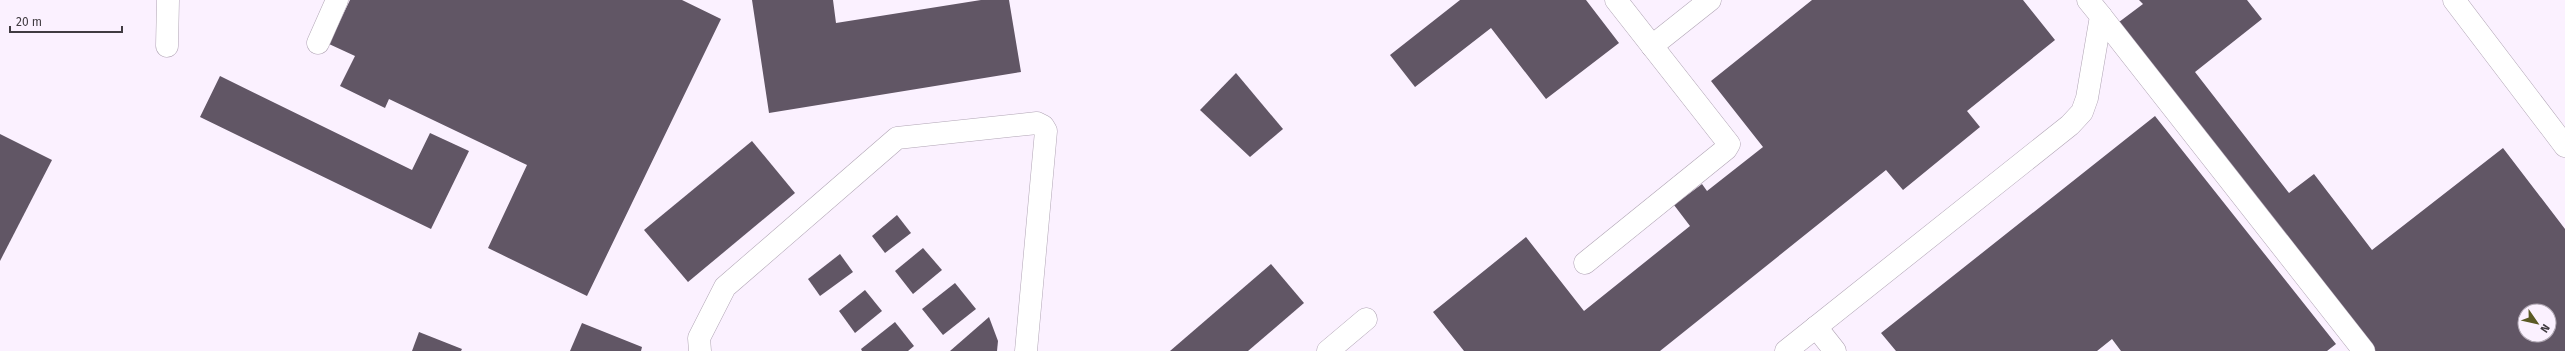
<svg xmlns="http://www.w3.org/2000/svg" width="2565" height="351" font-family="'Fira Sans',sans-serif">
  <style>
    .building { fill: #615665; fill-rule: evenodd }
    .lines { fill: none; stroke-linecap: round; stroke-linejoin: round }
    .minor-casing { stroke: #b1a5b5; stroke-width: 23 }
    .minor { stroke: #fff; stroke-width: 22 }
  </style>
  <rect width="100%" height="100%" fill="#fbf1ff"/>
  <g class="building">
    <polygon points="350,0 682,0 721,19 587,296 488,248 527,165 389,99 385,108 340,86 355,56 329,44"/>
    <polygon points="752,0 833,0 836,23 981,0 1009,0 1021,72 769,113"/>
    <polygon points="1460,0 1586,0 1619,43 1546,99 1491,28 1415,87 1390,55"/>
    <polygon points="1812,0 2023,0 2055,40 1967,111 1980,127 1903,190 1886,170 1660,351 1464,351 1433,312 1526,237 1584,311 1690,226 1674,205 1702,184 1707,191 1763,147 1711,81"/>
    <path d="M2139 0H2247L2262 19 2195 72 2289 193 2314 174 2372 250 2503 148 2565 229V351H2373L2119 22 2143 4ZM2525 311H2549V335H2525Z"/>
    <polygon points="1236,73 1283,129 1250,157 1200,110"/>
    <polygon points="220,76 412,170 430,133 469,151 431,229 200,117"/>
    <polygon points="2155,116 2336,344 2327,351 2121,351 2112,339 2097,351 1896,351 1881,333"/>
    <polygon points="0,134 52,160 0,261"/>
    <polygon points="752,141 795,193 688,282 644,230"/>
    <polygon points="897,215 911,233 885,253 872,236"/>
    <polygon points="923,248 942,270 913,294 895,271"/>
    <polygon points="840,254 853,272 820,296 808,279"/>
    <polygon points="1271,264 1304,303 1248,351 1170,351"/>
    <polygon points="955,283 976,309 943,335 922,309"/>
    <polygon points="865,290 882,311 855,333 839,311"/>
    <polygon points="989,317 998,341 997,351 950,351"/>
    <polygon points="895,322 914,346 908,351 862,351 861,349"/>
    <polygon points="582,323 642,347 641,351 570,351"/>
    <polygon points="419,332 462,349 461,351 412,351"/>
  </g>
  <g class="lines">
    <g class="minor-casing">
      <g id="minor">
        <polyline points="2454,0 2565,146"/>
        <polyline points="2101,16 2364,351"/>
        <polyline points="318,43 337,0"/>
        <polyline points="167,46 168,0"/>
        <polyline points="1652,46 1710,0"/>
        <polyline points="1585,263 1726,149 1729,144 1616,0"/>
        <polyline points="1816,327 1835,351"/>
        <polyline points="700,351 699,338 725,287 897,138 1037,123 1043,126 1046,131 1026,351"/>
        <polyline points="1328,351 1366,319"/>
        <polyline points="1786,351 2070,125 2082,112 2087,98 2101,16 2088,0"/>
      </g>
    </g>
    <use href="#minor" class="minor"/>
  </g>
  <g transform="translate(2537 323) rotate(124)"><circle r="19" fill="#fbf1ff" stroke="#b0a8b3"/>
  <path d="M0-3L7 15L0 10L-7 15Z" fill="#5a5925"/>
  <text y="-6" font-size="11" font-weight="bold" text-anchor="middle" fill="#403b41">N</text>
  </g>
  <path d="M10 26v6h112v-6" fill="none" stroke="#403b41" stroke-width="2"/>
  <text x="16" y="26" font-size="12" fill="#403b41" stroke="#fbf1ff" stroke-width="3" paint-order="stroke">20 m</text>
</svg>
